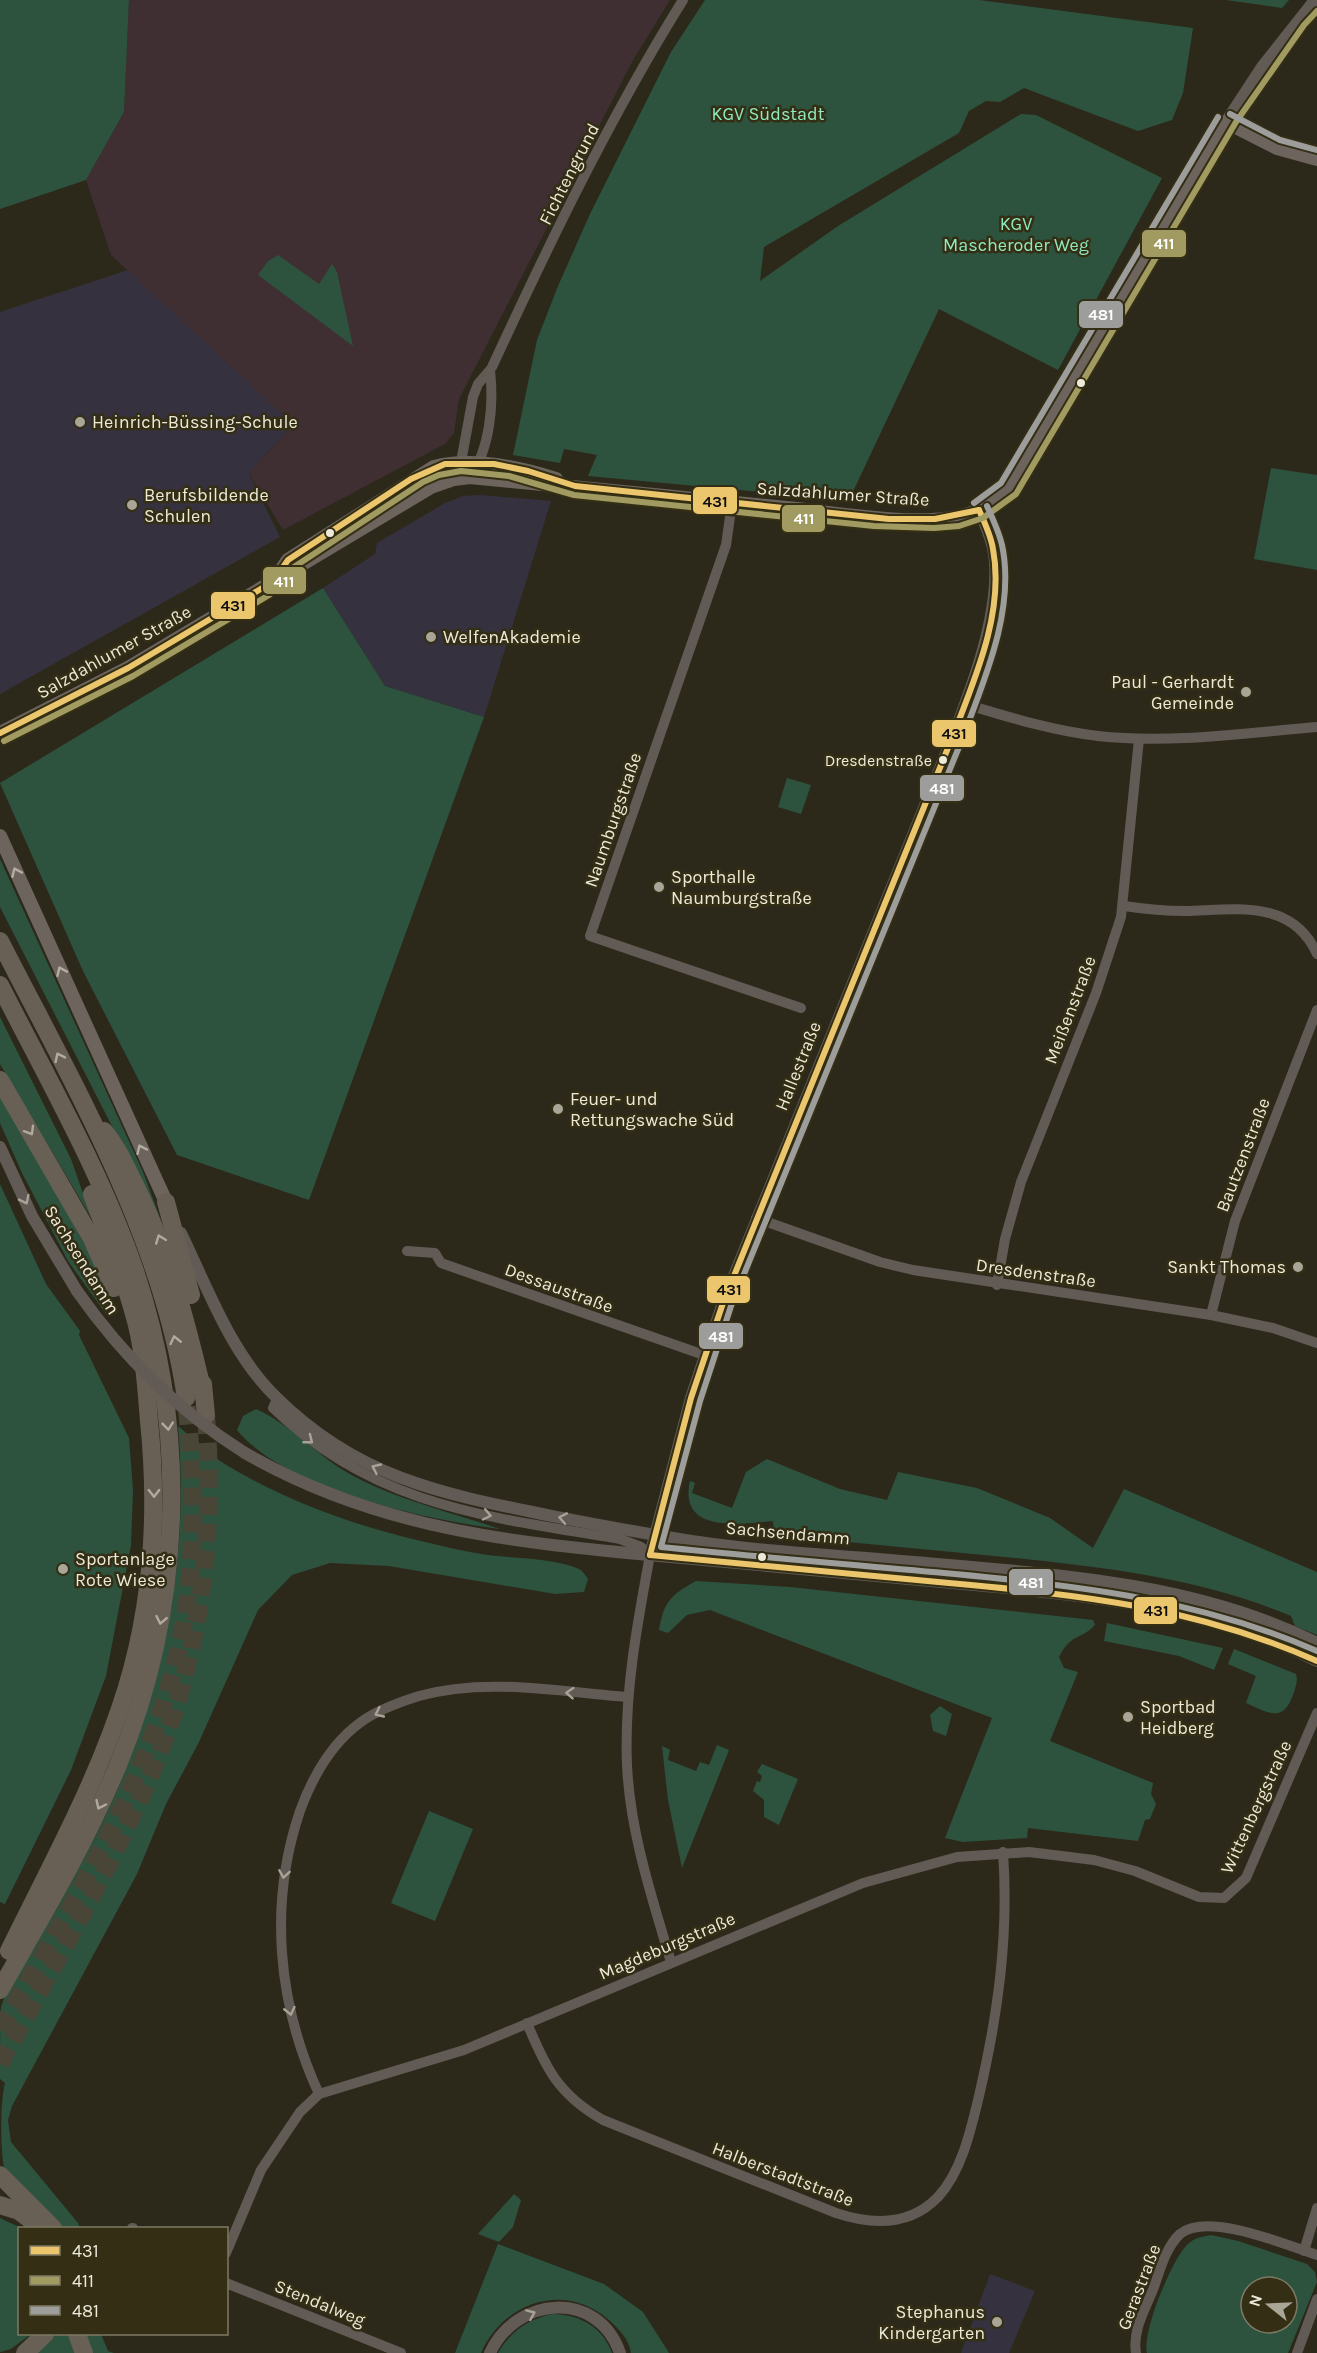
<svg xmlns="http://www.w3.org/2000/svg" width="1317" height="2353" font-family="Karla,sans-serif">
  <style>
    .education { fill: #36313e }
    .medical { fill: #3f2e32 }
    .green { fill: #2d533f; fill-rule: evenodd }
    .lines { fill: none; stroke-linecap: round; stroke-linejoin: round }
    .motorway-tunnel { stroke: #494638; stroke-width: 18; stroke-dasharray: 18 9; stroke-linecap: butt }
    .minor { stroke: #625a54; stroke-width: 10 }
    .tertiary { stroke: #625a54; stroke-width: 12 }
    .secondary { stroke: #6d645d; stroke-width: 14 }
    .motorway { stroke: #685f55; stroke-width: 18 }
    .tertiary-bridge { stroke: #625a54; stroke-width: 12 }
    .bus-1-casing { stroke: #332e14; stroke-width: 10 }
    .bus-2-casing { stroke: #332e14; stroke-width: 10 }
    .bus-3-casing { stroke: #332e14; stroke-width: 10 }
    .bus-1 { stroke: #ebc66c; stroke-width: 6 }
    .bus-2 { stroke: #a19b61; stroke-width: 6 }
    .bus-3 { stroke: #9d9d9c; stroke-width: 6 }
    .oneway { stroke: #b3aea2 }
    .oneway2 { stroke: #b1ab9e }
    .oneway3 { stroke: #a8a297 }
    .bus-dot { fill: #edeada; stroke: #332e14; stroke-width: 2 }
    .poi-dot { fill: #a9a697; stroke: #332e14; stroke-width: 2 }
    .labels { text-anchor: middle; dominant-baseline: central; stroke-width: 5; stroke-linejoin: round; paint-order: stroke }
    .bus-label { font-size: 16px; fill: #edeada; stroke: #332e14; text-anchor: end }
    .park-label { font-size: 18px; fill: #8eeabf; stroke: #332e14 }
    .street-label { font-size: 18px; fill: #edeada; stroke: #332e14 }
    .poi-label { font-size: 18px; fill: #edeada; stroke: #332e14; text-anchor: start }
    .line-badge { stroke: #332e14; stroke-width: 2 }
    .badge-label { font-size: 16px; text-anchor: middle; font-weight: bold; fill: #fff }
    .pale-badge-label { font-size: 16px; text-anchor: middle; font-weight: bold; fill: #111 }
  </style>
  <rect width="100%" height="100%" fill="#2c291b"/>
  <g class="education">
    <polygon points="128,270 293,424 249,474 280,537 0,694 0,312"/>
    <polygon points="480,495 551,501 484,717 385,686 323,588 375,554 377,543 445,503 463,496"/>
    <polygon points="990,2274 1035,2291 1009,2353 961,2353"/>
  </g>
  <polygon class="medical" points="129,0 670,0 632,62 459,399 454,433 445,444 283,530 249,474 293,424 111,255 86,180 124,112"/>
  <g class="green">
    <polygon points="0,0 129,0 124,112 86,180 0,209"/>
    <polygon points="705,0 979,0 1193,28 1183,93 1172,120 1138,131 1024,88 1000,102 986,101 969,111 959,133 764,247 760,281 838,226 1021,114 1036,115 1162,178 1058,370 939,309 849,500 588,476 597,455 564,449 560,463 513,455 537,340 558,286 590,214 671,52"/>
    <polygon points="1226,0 1289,0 1282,8"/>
    <polygon points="278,255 319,284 332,264 337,272 353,346 258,275 268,261"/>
    <polygon points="1271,468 1317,475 1317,570 1254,559"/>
    <polygon points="323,588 385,686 484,717 309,1200 177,1155 83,971 0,783"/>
    <polygon points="787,778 811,785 801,814 778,807"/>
    <polygon points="0,859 143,1172 163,1226 0,907"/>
    <polygon points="0,1017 71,1159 92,1219 0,1064"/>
    <polygon points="0,1093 87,1249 108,1292 113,1312 106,1314 68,1261 22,1173 0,1123"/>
    <polygon points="0,1184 46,1284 80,1331 79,1335 129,1438 133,1490 131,1545 106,1676 71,1770 5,1904 0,1902"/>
    <path d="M256 1409C290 1424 315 1454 348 1473 394 1499 450 1512 500 1529 426 1520 285 1489 237 1430L243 1416Z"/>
    <path d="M178 1426C194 1439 210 1455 228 1466 307 1513 386 1535 475 1553 505 1559 553 1557 579 1569 583 1571 585 1575 588 1579L584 1592 555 1594 389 1566 330 1563 292 1575 258 1610 199 1742 166 1804 137 1874 12 2106 8 2120 11 2142 78 2223 80 2228H61L5 2172C0 2154 0 2101 5 2083L0 2079C0 2063 0 2020 1 2007 7 1987 24 1966 35 1947 63 1897 92 1847 115 1795 167 1678 189 1554 178 1426Z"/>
    <path d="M767 1459 840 1489 887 1500 898 1472 977 1488 1050 1518 1093 1548 1124 1489 1317 1572V1635L1295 1626 1291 1616C1203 1579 1109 1568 1015 1558 935 1550 855 1543 774 1535L773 1521C740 1524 678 1534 690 1481L695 1483 692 1493 732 1508 746 1472Z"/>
    <path d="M696 1581 790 1587 1093 1620 1095 1625C1081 1640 1071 1633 1059 1657L1064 1668 1078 1672 1050 1741 1153 1783 1151 1794 1156 1804 1150 1819 1145 1820 1138 1841 1028 1828 1027 1838 963 1842 945 1838 992 1718 710 1610 687 1615 668 1633 659 1630C664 1601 671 1595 696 1581Z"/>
    <polygon points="1107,1623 1223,1648 1214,1670 1179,1656 1104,1641"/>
    <path d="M1234 1649 1296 1674C1298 1681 1296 1685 1294 1692 1284 1723 1270 1714 1246 1703L1256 1676 1228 1664Z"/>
    <polygon points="940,1706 952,1714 946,1736 933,1731 930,1715"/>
    <polygon points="717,1745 729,1750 682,1868 668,1800 662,1746 670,1750 668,1760 696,1771 700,1762 709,1765"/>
    <polygon points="762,1764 798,1779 779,1825 764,1817 764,1800 753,1791 757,1781 760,1782 762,1776 757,1772"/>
    <polygon points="429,1811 473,1829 435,1921 391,1903"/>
    <polygon points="514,2194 521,2200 513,2227 499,2242 478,2234"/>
    <polygon points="0,2218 21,2228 20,2334 31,2334 11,2349 0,2352"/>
    <path d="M1211 2235 1238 2241 1307 2264 1315 2272 1317 2282 1288 2353H1147C1142 2332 1171 2262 1186 2246 1193 2238 1201 2237 1211 2235ZM1251 2287H1287V2323H1251Z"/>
    <path d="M498 2244 604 2284 643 2312 669 2353H631C629 2339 619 2329 609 2320 565 2281 503 2302 481 2353H455Z"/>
    <path d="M553 2314C581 2315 602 2327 612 2353H498C511 2331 528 2319 553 2314Z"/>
    <polygon points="51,2334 71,2334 76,2353 35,2353"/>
    <polygon points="84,2334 101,2334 108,2351 114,2353 92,2353"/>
  </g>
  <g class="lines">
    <g class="motorway-tunnel">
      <path d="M0 2030C74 1899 162 1763 186 1611 196 1540 193 1468 186 1398"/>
      <path d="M0 2064C55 1961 118 1859 161 1749 202 1643 215 1528 206 1415"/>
    </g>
    <g class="minor">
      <path d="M492 367C550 242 610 117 683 0"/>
      <path d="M490 370C494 404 490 449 470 477L461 462 473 397 478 384Z"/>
      <polyline points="732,503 726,545 590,936 801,1008"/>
      <path d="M965 704C1008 717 1053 731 1098 736 1171 744 1244 733 1317 727"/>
      <path d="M1124 906C1144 909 1164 911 1185 911 1234 910 1292 898 1317 954"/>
      <polyline points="756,1218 880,1262 913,1270 1211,1315 1273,1328 1317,1343"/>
      <polyline points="407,1251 435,1253 441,1263 704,1355"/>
      <polyline points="997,1285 1005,1239 1021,1182 1096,993 1121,917 1139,739"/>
      <polyline points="1211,1315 1235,1221 1317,1010"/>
      <path d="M277 1399 273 1408C374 1506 488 1517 620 1539L641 1547 650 1555C637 1625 624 1694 627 1765 630 1832 652 1898 671 1962"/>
      <path d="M527 2023C546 2069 559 2095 603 2120L836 2213C872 2225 910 2226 938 2197 962 2171 971 2129 979 2096 998 2015 1009 1935 1003 1852"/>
      <path d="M319 2094C278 2005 268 1905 300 1811 312 1778 332 1743 361 1722 377 1710 400 1702 419 1696 486 1677 560 1692 628 1697"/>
      <polyline points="132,2228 133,2228"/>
      <polyline points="1304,2251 1317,2208"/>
      <polyline points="226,2253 261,2170 300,2112 319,2094 464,2050 863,1883 957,1857 1029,1852 1094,1860 1135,1871 1199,1897 1224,1898 1246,1878 1317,1713"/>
      <polyline points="226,2283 401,2353"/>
      <path d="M1136 2353C1132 2330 1146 2308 1154 2287 1160 2270 1166 2247 1180 2234 1207 2211 1286 2245 1317 2255"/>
      <polyline points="1297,2353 1317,2299"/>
    </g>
    <g class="tertiary">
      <polyline points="1226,122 1262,67 1315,0"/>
      <polyline points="0,1147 32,1216 77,1291"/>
      <path d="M181 1233C208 1289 231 1354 277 1398 356 1476 438 1493 542 1514 599 1525 655 1536 713 1544 772 1552 832 1555 891 1560 1033 1573 1187 1578 1317 1643"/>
      <path d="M245 1453C381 1531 518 1543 671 1557 775 1567 880 1576 985 1586 1097 1596 1215 1610 1317 1661"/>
      <path d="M650 1555 691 1398 723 1303 943 761C966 704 1003 614 994 553 992 538 985 524 979 510"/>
      <path d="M490 2353C516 2296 598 2289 620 2353"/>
    </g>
    <g class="secondary">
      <path d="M277 576 288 560 434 467C473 457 518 467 556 479"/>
      <path d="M0 733 128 668 431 487 454 479 470 477C579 487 688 499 797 509 842 514 913 526 957 517 976 514 993 502 1008 489L1226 122 1277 148 1317 159"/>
      <polyline points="0,836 166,1202"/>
    </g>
    <g class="motorway">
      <path d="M0 941C74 1086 162 1235 186 1398"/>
      <path d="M0 985C47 1078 100 1170 134 1268 189 1430 183 1607 118 1765 86 1843 42 1916 0 1990"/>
      <polyline points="0,1080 92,1239 114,1288"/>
      <path d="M104 1131C118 1148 126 1167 136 1187 169 1254 187 1324 204 1397"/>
      <polyline points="166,1202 191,1295"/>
      <polyline points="203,1384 206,1415"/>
      <path d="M9 1951C51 1865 99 1779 127 1687 153 1601 158 1509 149 1421 146 1385 144 1348 134 1314 123 1273 106 1233 92 1194"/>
      <polyline points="0,2175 53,2228"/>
      <polyline points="0,2205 19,2211 40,2227"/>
      <polyline points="77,2334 84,2353"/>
      <polyline points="25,2353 45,2334"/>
    </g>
    <path class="tertiary-bridge" d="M77 1291C122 1355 178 1411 245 1453"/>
    <g class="bus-1-casing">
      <g id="bus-1">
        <polyline points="0,733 128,668 264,587 274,580 288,560 411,479 445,464 494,464 528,471 575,486 889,519 935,519 979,510"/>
        <path d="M650 1555 691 1398 723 1303 952 738C974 681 1005 612 993 549 991 536 985 523 979 510"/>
        <path d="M650 1555C750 1565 850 1573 949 1583 1081 1595 1195 1607 1317 1661"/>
      </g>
    </g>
    <g class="bus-2-casing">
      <polyline id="bus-2" points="4,741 133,676 269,595 281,586 294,567 423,482 439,475 461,471 509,476 574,495 874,526 934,528 959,526 983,518 1016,494 1236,122 1304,25 1317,11"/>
    </g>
    <g class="bus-3-casing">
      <g id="bus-3">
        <polyline points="1230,114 1280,140 1317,150"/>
        <polyline points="974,503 1001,483 1218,117"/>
        <path d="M987 506C993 519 999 532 1002 545 1016 610 983 683 961 742L731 1306 700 1401 661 1547C759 1557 857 1565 955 1574 1080 1586 1201 1600 1317 1651"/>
      </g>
    </g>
    <use href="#bus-1" class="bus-1"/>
    <use href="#bus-2" class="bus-2"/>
    <use href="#bus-3" class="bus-3"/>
  </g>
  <defs><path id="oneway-chevron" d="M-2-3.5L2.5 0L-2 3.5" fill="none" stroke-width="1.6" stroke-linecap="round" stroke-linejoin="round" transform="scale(1.5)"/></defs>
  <g class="oneway">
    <use href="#oneway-chevron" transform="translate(16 872) rotate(-114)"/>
    <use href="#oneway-chevron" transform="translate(61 971) rotate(-114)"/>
    <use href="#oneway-chevron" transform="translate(141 1149) rotate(-115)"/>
  </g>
  <g class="oneway2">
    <use href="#oneway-chevron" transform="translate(59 1057) rotate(-116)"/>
    <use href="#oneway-chevron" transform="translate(30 1131) rotate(59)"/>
    <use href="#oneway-chevron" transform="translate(160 1239) rotate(-111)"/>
    <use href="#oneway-chevron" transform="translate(175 1340) rotate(-103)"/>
    <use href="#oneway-chevron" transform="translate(168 1426) rotate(84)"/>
    <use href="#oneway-chevron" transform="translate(154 1493) rotate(89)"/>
    <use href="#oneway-chevron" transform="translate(161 1620) rotate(101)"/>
    <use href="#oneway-chevron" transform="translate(100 1805) rotate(115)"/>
  </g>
  <g class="oneway3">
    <use href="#oneway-chevron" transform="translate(25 1200) rotate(64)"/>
    <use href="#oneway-chevron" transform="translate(309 1440) rotate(38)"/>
    <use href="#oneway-chevron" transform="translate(376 1468) rotate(-155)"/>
    <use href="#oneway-chevron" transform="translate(487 1515) rotate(12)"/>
    <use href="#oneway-chevron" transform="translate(563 1518) rotate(-169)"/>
    <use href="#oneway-chevron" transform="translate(570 1693) rotate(-176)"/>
    <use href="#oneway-chevron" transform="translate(379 1713) rotate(155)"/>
    <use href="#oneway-chevron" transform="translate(284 1874) rotate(99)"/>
    <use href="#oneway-chevron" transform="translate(290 2011) rotate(77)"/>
    <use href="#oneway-chevron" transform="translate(531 2314) rotate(-23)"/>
  </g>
  <g class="bus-dot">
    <circle cx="1081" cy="383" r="5"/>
    <circle cx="330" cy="533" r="5"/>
    <circle cx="943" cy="760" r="5"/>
    <circle cx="762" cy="1557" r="5"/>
  </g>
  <g class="poi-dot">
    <circle cx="80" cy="422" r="6"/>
    <circle cx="132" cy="505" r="6"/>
    <circle cx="431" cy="637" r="6"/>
    <circle cx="1246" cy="692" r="6"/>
    <circle cx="659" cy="887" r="6"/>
    <circle cx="558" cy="1109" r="6"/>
    <circle cx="1298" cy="1267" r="6"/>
    <circle cx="63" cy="1569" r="6"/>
    <circle cx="1128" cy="1717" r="6"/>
    <circle cx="997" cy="2322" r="6"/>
  </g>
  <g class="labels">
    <g class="bus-label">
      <text x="932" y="760">Dresdenstraße</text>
    </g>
    <g class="park-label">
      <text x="768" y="114">KGV Südstadt</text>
      <text x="1016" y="224">KGV<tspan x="1016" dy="21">Mascheroder Weg</tspan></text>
    </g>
    <g class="street-label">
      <text transform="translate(569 174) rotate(-63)">Fichtengrund</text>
      <text transform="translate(843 494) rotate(4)">Salzdahlumer Straße</text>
      <text transform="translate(114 652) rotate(-29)">Salzdahlumer Straße</text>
      <text transform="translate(613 820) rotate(-71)">Naumburgstraße</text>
      <text transform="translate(1070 1010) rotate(-69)">Meißenstraße</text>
      <text transform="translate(798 1066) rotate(-68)">Hallestraße</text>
      <text transform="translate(1243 1155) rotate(-69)">Bautzenstraße</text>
      <text transform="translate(82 1260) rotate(58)">Sachsendamm</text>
      <text transform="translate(1036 1273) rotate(8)">Dresdenstraße</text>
      <text transform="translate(559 1288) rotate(20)">Dessaustraße</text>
      <text transform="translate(788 1533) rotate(5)">Sachsendamm</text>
      <text transform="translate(1256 1807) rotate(-65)">Wittenbergstraße</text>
      <text transform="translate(667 1946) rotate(-23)">Magdeburgstraße</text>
      <text transform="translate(783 2174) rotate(21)">Halberstadtstraße</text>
      <text transform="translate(1139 2287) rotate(-69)">Gerastraße</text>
      <text transform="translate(320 2303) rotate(22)">Stendalweg</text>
    </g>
    <g class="poi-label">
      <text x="92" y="422">Heinrich-Büssing-Schule</text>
      <text x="144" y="495">Berufsbildende<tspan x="144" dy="21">Schulen</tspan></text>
      <text x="443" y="637">WelfenAkademie</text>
      <text x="1234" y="682" text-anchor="end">Paul - Gerhardt<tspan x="1234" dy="21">Gemeinde</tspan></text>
      <text x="671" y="877">Sporthalle<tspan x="671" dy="21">Naumburgstraße</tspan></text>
      <text x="570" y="1099">Feuer- und<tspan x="570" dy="21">Rettungswache Süd</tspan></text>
      <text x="1286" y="1267" text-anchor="end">Sankt Thomas</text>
      <text x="75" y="1559">Sportanlage<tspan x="75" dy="21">Rote Wiese</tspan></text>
      <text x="1140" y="1707">Sportbad<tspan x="1140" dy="21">Heidberg</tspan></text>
      <text x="985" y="2312" text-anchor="end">Stephanus<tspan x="985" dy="21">Kindergarten</tspan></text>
    </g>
  </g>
  <g class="line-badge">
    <rect x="1141" y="229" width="46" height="29" rx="6" fill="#a19b61"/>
    <rect x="1078" y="300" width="46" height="29" rx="6" fill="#9d9d9c"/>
    <rect x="692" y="486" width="46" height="29" rx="6" fill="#ebc66c"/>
    <rect x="781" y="504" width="45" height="29" rx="6" fill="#a19b61"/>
    <rect x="262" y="566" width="45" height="29" rx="6" fill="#a19b61"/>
    <rect x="210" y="591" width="46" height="29" rx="6" fill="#ebc66c"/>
    <rect x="931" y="719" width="46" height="29" rx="6" fill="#ebc66c"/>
    <rect x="919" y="774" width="46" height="28" rx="6" fill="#9d9d9c"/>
    <rect x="706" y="1275" width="45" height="29" rx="6" fill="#ebc66c"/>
    <rect x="698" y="1322" width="46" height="28" rx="6" fill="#9d9d9c"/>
    <rect x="1008" y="1568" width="46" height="28" rx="6" fill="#9d9d9c"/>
    <rect x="1133" y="1596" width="45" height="29" rx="6" fill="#ebc66c"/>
  </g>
  <g class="badge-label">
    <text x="1164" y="249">411</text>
    <text x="1101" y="320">481</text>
    <text x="804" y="524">411</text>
    <text x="284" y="587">411</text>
    <text x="942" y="794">481</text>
    <text x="721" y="1342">481</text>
    <text x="1031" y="1588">481</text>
  </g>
  <g class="pale-badge-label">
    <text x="715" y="507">431</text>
    <text x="233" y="611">431</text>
    <text x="954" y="739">431</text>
    <text x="729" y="1295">431</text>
    <text x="1156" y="1616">431</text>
  </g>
  <rect x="18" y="2227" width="210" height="108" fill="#332e14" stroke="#7d7963" stroke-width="1.5"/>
  <rect x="30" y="2246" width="30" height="9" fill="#ebc66c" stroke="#7d7963" stroke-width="1.5"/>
  <text x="72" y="2257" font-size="18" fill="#edeada">431</text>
  <rect x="30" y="2276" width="30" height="9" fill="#a19b61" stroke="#7d7963" stroke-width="1.5"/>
  <text x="72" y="2287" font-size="18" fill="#edeada">411</text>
  <rect x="30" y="2306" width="30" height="9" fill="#9d9d9c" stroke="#7d7963" stroke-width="1.5"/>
  <text x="72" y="2317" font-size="18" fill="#edeada">481</text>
  <g transform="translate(1269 2305) rotate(288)"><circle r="28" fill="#332e14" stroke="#7d7963" stroke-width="1.5"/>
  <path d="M0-4.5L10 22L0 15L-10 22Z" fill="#a9a697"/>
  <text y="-9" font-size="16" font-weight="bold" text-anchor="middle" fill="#edeada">N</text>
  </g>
</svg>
